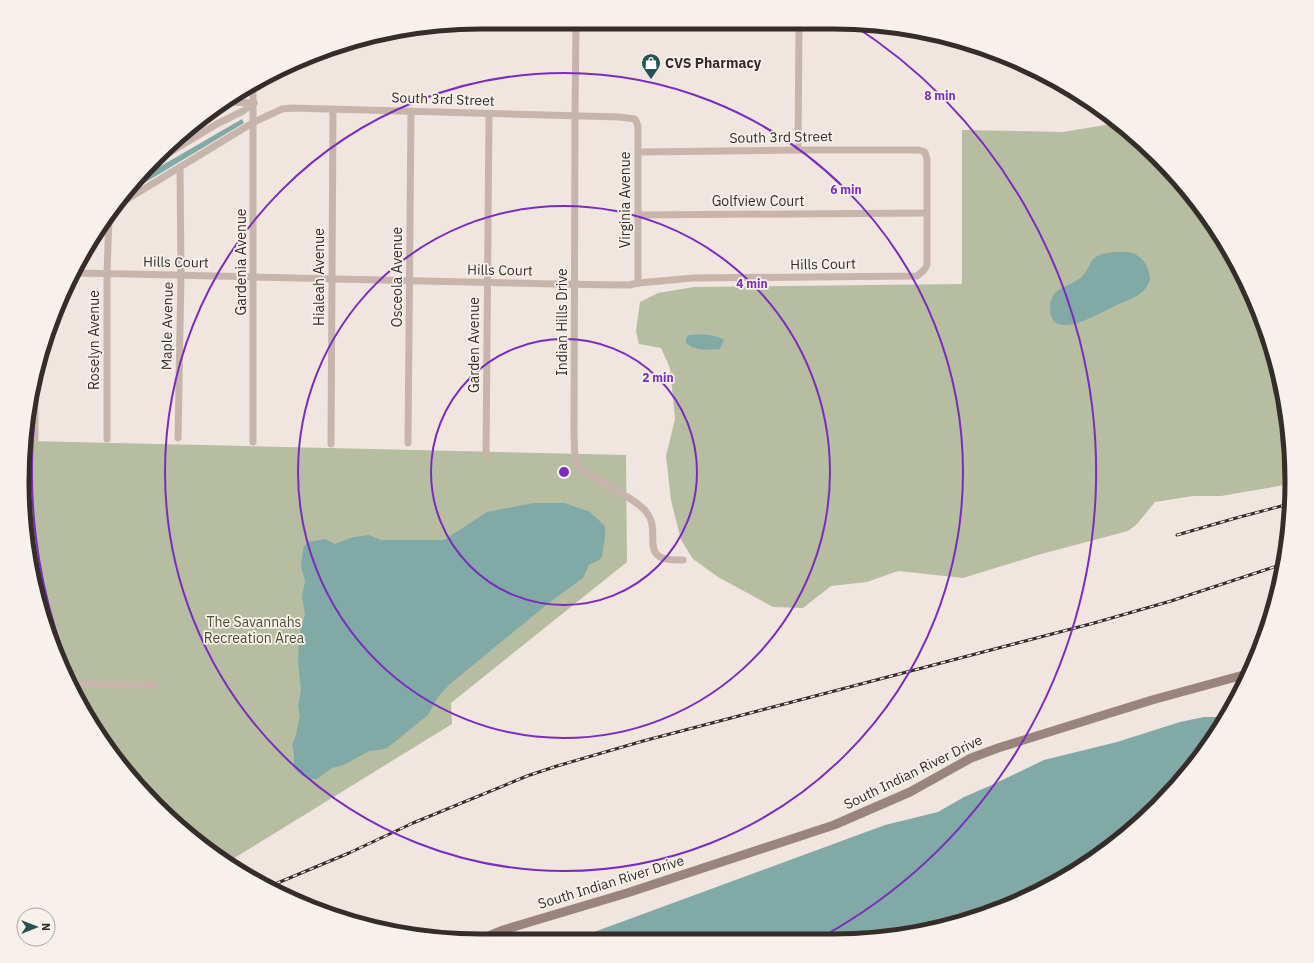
<svg xmlns="http://www.w3.org/2000/svg" width="1314" height="963" font-family="'IBM Plex Sans',sans-serif">
  <style>
    .green { fill: #b7bda1 }
    .water { fill: #81aaa7 }
    .lines { fill: none; stroke-linecap: round; stroke-linejoin: round }
    .minor { stroke: #c7b5ac; stroke-width: 7 }
    .secondary { stroke: #9a857e; stroke-width: 9 }
    .rail-casing { stroke: #362d2a; stroke-width: 3 }
    .rail { stroke: #f8f1eb; stroke-width: 1.5; stroke-dasharray: 4.5; stroke-linecap: butt }
    .ring { fill: none; stroke: #7b2cbf; stroke-width: 2 }
    .labels { text-anchor: middle; dominant-baseline: central; stroke-width: 3.5; stroke-linejoin: round; paint-order: stroke }
    .poi-label { font-size: 14px; font-weight: bold; fill: #362d2a; stroke: #f8f1eb; text-anchor: start }
    .street-label { font-size: 14px; fill: #362d2a; stroke: #f8f1eb }
    .park-label { font-size: 14px; fill: #495131; stroke: #f8f1eb }
    .rim { fill: none; stroke: #362d2a; stroke-width: 5 }
    .centre { fill: #7b2cbf; stroke: #f8f1eb; stroke-width: 2 }
    .ring-label { font-size: 12px; text-anchor: middle; font-weight: bold; fill: #7b2cbf; stroke: #f8f1eb; stroke-width: 3.5; stroke-linejoin: round; paint-order: stroke }
  </style>
  <rect width="100%" height="100%" fill="#f0e6df"/>
  <g class="green">
    <polygon points="1117,123 1157,156 1197,202 1245,278 1276,363 1291,452 1290,484 1221,496 1193,496 1155,502 1137,524 1128,531 1041,554 963,578 898,571 867,582 831,586 803,608 773,607 718,577 693,559 681,540 671,500 666,456 675,419 670,368 661,348 639,344 636,331 640,302 658,293 694,287 962,284 962,130 1063,132"/>
    <polygon points="28,441 626,455 627,562 451,703 452,724 228,862 179,827 117,761 57,657 31,571 23,512"/>
  </g>
  <g class="water">
    <polygon points="242,119 244,123 121,197 135,181"/>
    <path d="M1128 252C1141 254 1150 266 1150 280 1148 285 1146 289 1142 292 1134 299 1124 301 1115 306 1101 312 1051 344 1050 309 1050 303 1051 297 1056 292 1063 286 1072 284 1079 279 1085 275 1088 268 1091 262 1097 251 1117 252 1128 252Z"/>
    <path d="M689 335C699 334 716 334 724 340L720 349C709 350 694 351 686 343V338Z"/>
    <polygon points="534,503 565,503 590,512 605,526 605,537 602,557 599,560 589,565 583,578 550,602 450,684 438,697 428,715 386,749 369,751 344,765 332,768 317,779 308,779 301,775 294,768 294,754 292,745 296,735 300,715 298,707 301,690 298,663 299,637 305,614 302,597 305,581 301,567 302,556 304,546 308,542 325,539 335,544 353,537 369,535 381,540 444,540 487,512"/>
    <polygon points="1204,717 1226,717 1178,785 1112,846 1008,906 893,937 575,939 885,825 938,812 964,797 994,784 1044,760 1117,742 1180,722"/>
  </g>
  <g class="lines">
    <g class="minor">
      <path d="M576 22 575 116 574 436C575 445 573 458 578 466 581 471 588 474 593 477 606 485 639 501 647 513 663 534 635 562 683 560"/>
      <polyline points="228,102 254,103"/>
      <polyline points="798,150 799,23"/>
      <polyline points="149,165 217,124 243,111 254,103"/>
      <polyline points="112,210 116,206 254,122 282,109 292,108 619,117 635,119 638,126 638,283"/>
      <polyline points="637,215 926,213"/>
      <path d="M73 273C258 276 444 283 629 285L638 283 693 278 917 276 924 270 927 265V159L925 152 919 150H798L638 152"/>
      <polyline points="178,438 181,275 180,167"/>
      <polyline points="35,439 35,379"/>
      <polyline points="107,439 107,273 109,217 111,212"/>
      <polyline points="253,442 253,83"/>
      <polyline points="408,443 411,111"/>
      <polyline points="331,444 333,109"/>
      <polyline points="486,456 489,114"/>
      <polyline points="73,684 154,685"/>
    </g>
    <polyline class="secondary" points="479,940 503,930 627,893 834,825 910,792 971,758 998,748 1152,700 1247,674"/>
    <g class="rail-casing">
      <g id="rail">
        <polyline points="1177,535 1236,518 1289,504"/>
        <polyline points="268,887 349,853 413,823 527,776 557,766 643,741 1094,623 1171,601 1283,564"/>
      </g>
    </g>
    <use href="#rail" class="rail"/>
  </g>
  <g class="ring">
    <circle cx="564" cy="472" r="133"/>
    <circle cx="564" cy="472" r="266"/>
    <circle cx="564" cy="472" r="399"/>
    <path d="M94 722A532 532 0 0 1 49 339M850 23A532 532 0 0 1 822 937"/>
  </g>
  <defs>
    <g id="shop-pin" transform="scale(1)"><path d="M0 17L-7.5 6A9.5 9.5 0 1 1 7.5 6Z" fill="#245351" stroke="#f8f1eb"/><path d="M-5-2.5h2.3a2.7 3.5 0 0 1 5.4 0H5L5.5 6h-11ZM-1.5-2.5h3a1.5 2.3 0 0 0-3 0Z" fill="#fff"/></g>
  </defs>
  <g fill-rule="evenodd">
    <use href="#shop-pin" x="651" y="63"/>
  </g>
  <g class="labels">
    <g class="poi-label">
      <text x="665" y="63">CVS Pharmacy</text>
    </g>
    <g class="street-label">
      <text transform="translate(443 99) rotate(2)">South 3rd Street</text>
      <text transform="translate(781 137) rotate(-1)">South 3rd Street</text>
      <text transform="translate(625 200) rotate(-90)">Virginia Avenue</text>
      <text x="758" y="201">Golfview Court</text>
      <text transform="translate(176 262) rotate(1)">Hills Court</text>
      <text transform="translate(241 262) rotate(-90)">Gardenia Avenue</text>
      <text transform="translate(823 264) rotate(-1)">Hills Court</text>
      <text transform="translate(500 270) rotate(1)">Hills Court</text>
      <text transform="translate(319 277) rotate(-90)">Hialeah Avenue</text>
      <text transform="translate(397 277) rotate(-90)">Osceola Avenue</text>
      <text transform="translate(562 322) rotate(-90)">Indian Hills Drive</text>
      <text transform="translate(167 326) rotate(-89)">Maple Avenue</text>
      <text transform="translate(94 340) rotate(-90)">Roselyn Avenue</text>
      <text transform="translate(474 345) rotate(-90)">Garden Avenue</text>
      <text transform="translate(913 772) rotate(-26)">South Indian River Drive</text>
      <text transform="translate(611 882) rotate(-17)">South Indian River Drive</text>
    </g>
    <g class="park-label">
      <text x="254" y="622">The Savannahs<tspan x="254" dy="16">Recreation Area</tspan></text>
    </g>
  </g>
  <path d="M0 0H1314V963H0ZM481 29H833A452 452 0 0 1 1285 481V482A452 452 0 0 1 833 934H481A452 452 0 0 1 29 482V481A452 452 0 0 1 481 29Z" fill="#f8f1eb" fill-rule="evenodd"/>
  <path class="rim" d="M481 29H833A452 452 0 0 1 1285 481V482A452 452 0 0 1 833 934H481A452 452 0 0 1 29 482V481A452 452 0 0 1 481 29Z"/>
  <circle cx="564" cy="472" r="6" class="centre"/>
  <g class="ring-label">
    <text x="940" y="100">8 min</text>
    <text x="846" y="194">6 min</text>
    <text x="752" y="288">4 min</text>
    <text x="658" y="382">2 min</text>
  </g>
  <g transform="translate(36 927) rotate(90)"><circle r="19" fill="#f8f1eb" stroke="#aaa39e"/>
  <path d="M0-3L7 15L0 10L-7 15Z" fill="#245351"/>
  <text y="-6" font-size="11" font-weight="bold" text-anchor="middle" fill="#362d2a">N</text>
  </g>
</svg>
